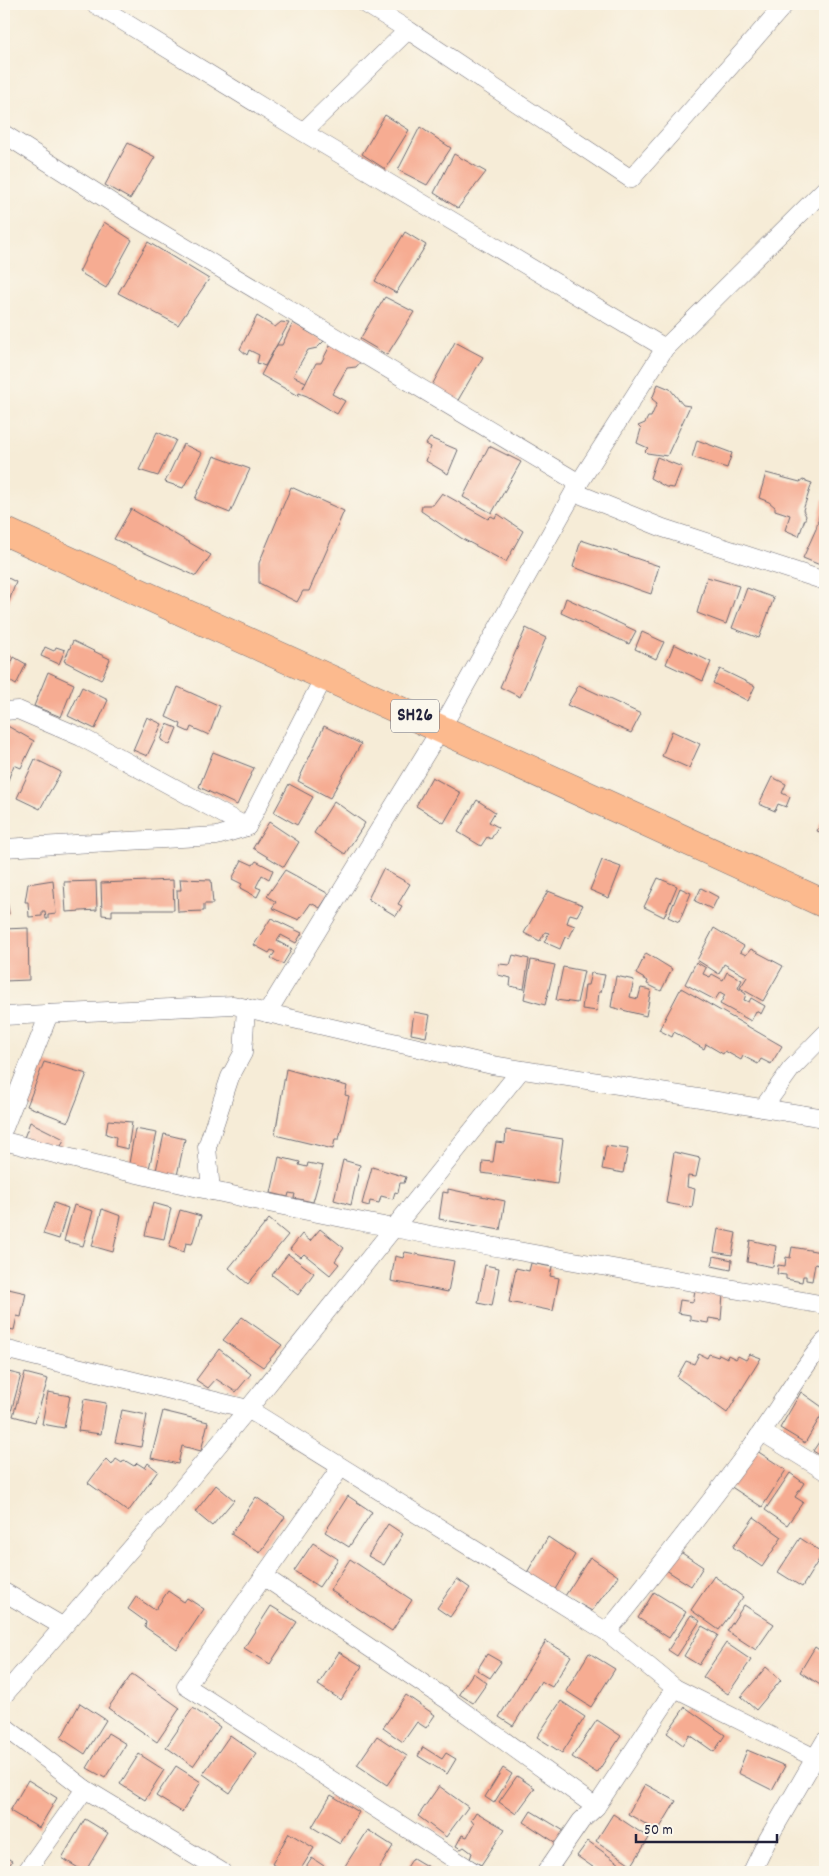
<svg xmlns="http://www.w3.org/2000/svg" width="829" height="1876" font-family="Dekko,sans-serif">
  <style>
    .building { fill: #f6ac92 }
    .lines { fill: none; stroke-linecap: round; stroke-linejoin: round }
    .street-casing { stroke: #6c6972; stroke-width: 19 }
    .primary-casing { stroke: #6c6972; stroke-width: 29 }
    .street { stroke: #fff; stroke-width: 18 }
    .primary { stroke: #fcba8e; stroke-width: 28 }
    .labels { text-anchor: middle; dominant-baseline: central; stroke-width: 4.5; stroke-linejoin: round; paint-order: stroke }
    .shield { fill: #fbf7ec; stroke: #636270; stroke-width: 1 }
    .shield-label { font-size: 19px; font-weight: bold; fill: #22223b }
  </style>
  <rect width="100%" height="100%" fill="#fbf7ec"/>
  <filter id="ink" filterUnits="userSpaceOnUse"><feTurbulence type="fractalNoise" baseFrequency=".02" numOctaves="2"/><feDisplacementMap in="SourceGraphic" scale="10" xChannelSelector="R" yChannelSelector="G"/><feConvolveMatrix kernelMatrix="1 2 1 2 8 2 1 2 1" color-interpolation-filters="sRGB"/></filter>
  <filter id="wash" filterUnits="userSpaceOnUse"><feTurbulence type="fractalNoise" baseFrequency=".0096" numOctaves="4" result="noise"/><feDisplacementMap in="SourceGraphic" scale="20" xChannelSelector="R" yChannelSelector="G"/><feGaussianBlur stdDeviation="1.12" result="paint"/><feColorMatrix in="noise" values="0 0 0 0 0 0 0 0 0 0 0 0 0 0 0 0 0 1.4 0 .05"/><feComposite in="paint" operator="in"/></filter>
  <g filter="url(#wash)">
    <rect width="100%" height="100%" fill="#f6ecd7"/>
    <g id="blocks">
      <g class="building">
        <polygon points="385,115 409,130 385,169 362,154"/>
        <polygon points="420,127 451,148 427,185 398,170"/>
        <polygon points="128,143 155,157 130,199 105,185"/>
        <polygon points="454,154 486,172 458,208 434,193"/>
        <polygon points="104,222 132,240 106,288 79,272"/>
        <polygon points="405,232 426,245 396,293 375,281"/>
        <polygon points="148,242 209,279 178,325 118,293"/>
        <polygon points="385,297 414,312 387,355 360,339"/>
        <polygon points="257,316 275,327 281,322 289,323 265,366 257,363 259,355 249,350 247,355 240,349"/>
        <polygon points="293,323 324,341 317,348 308,350 293,376 306,382 303,388 316,363 321,363 332,342 362,360 356,367 347,368 332,394 345,401 337,414 307,396 299,393 298,396 261,375 277,345 282,345"/>
        <polygon points="455,342 483,357 457,402 431,387"/>
        <polygon points="658,384 670,389 683,405 690,406 667,456 647,453 645,451 648,448 637,443 641,429 638,426 645,423 648,417 651,417 657,403 652,399"/>
        <polygon points="157,432 176,440 158,476 139,470"/>
        <polygon points="430,438 458,450 448,474 426,461 431,447 426,444"/>
        <polygon points="697,440 732,453 727,468 692,457"/>
        <polygon points="183,444 202,453 183,488 165,482"/>
        <polygon points="489,446 521,462 492,513 463,497"/>
        <polygon points="214,456 250,469 230,513 195,499"/>
        <polygon points="657,457 682,467 674,488 666,487 650,478"/>
        <polygon points="766,473 800,482 803,480 812,483 803,510 806,516 799,536 785,530 790,515 775,510 775,507 769,502 759,498"/>
        <polygon points="291,487 344,511 309,591 303,591 297,602 259,583 259,563"/>
        <polygon points="442,493 488,519 491,516 495,518 498,514 523,531 506,562 461,538 421,511 422,505 433,505"/>
        <polygon points="823,499 825,500 825,567 803,558 816,529"/>
        <polygon points="131,509 211,555 196,576 114,539"/>
        <polygon points="581,540 659,566 651,594 573,567"/>
        <polygon points="4,576 16,582 4,615"/>
        <polygon points="707,577 739,586 726,624 697,613"/>
        <polygon points="747,588 774,598 759,638 732,628"/>
        <polygon points="566,598 636,631 629,644 561,613"/>
        <polygon points="526,628 546,638 520,697 500,687"/>
        <polygon points="642,632 664,642 656,659 635,649"/>
        <polygon points="73,641 110,659 101,680 64,661"/>
        <polygon points="674,644 711,662 703,681 666,664"/>
        <polygon points="45,647 54,651 56,647 65,650 59,664 41,656"/>
        <polygon points="4,652 11,656 5,671 4,670"/>
        <polygon points="14,657 26,664 16,685 5,678"/>
        <polygon points="720,669 755,686 748,701 713,683"/>
        <polygon points="48,672 74,684 61,717 34,706"/>
        <polygon points="579,685 641,714 631,733 567,705"/>
        <polygon points="82,687 108,700 95,729 68,716"/>
        <polygon points="178,687 220,706 209,735 191,727 189,732 180,728 181,724 166,717"/>
        <polygon points="147,717 162,724 147,756 133,750"/>
        <polygon points="4,724 34,741 21,768 14,765 4,790"/>
        <polygon points="167,724 177,728 170,745 161,740"/>
        <polygon points="324,726 361,744 330,798 298,781"/>
        <polygon points="672,731 700,744 689,768 662,756"/>
        <polygon points="213,752 254,768 237,805 199,787"/>
        <polygon points="35,759 61,772 40,809 17,798"/>
        <polygon points="432,777 461,793 444,823 416,806"/>
        <polygon points="772,777 786,784 782,793 790,797 786,807 778,804 775,811 759,804"/>
        <polygon points="289,784 313,797 297,825 274,812"/>
        <polygon points="477,800 495,812 489,822 498,827 491,839 487,837 481,846 458,832"/>
        <polygon points="334,801 365,823 345,854 314,833"/>
        <polygon points="825,813 825,834 817,831"/>
        <polygon points="269,822 299,842 284,867 253,848"/>
        <polygon points="242,860 253,865 256,861 273,870 269,879 262,875 256,887 261,889 257,897 240,888 242,884 232,879"/>
        <polygon points="602,860 621,867 609,898 590,890"/>
        <polygon points="383,869 410,884 398,904 402,906 396,916 368,899"/>
        <polygon points="285,870 329,894 320,908 311,903 299,920 272,908 276,902 267,896"/>
        <polygon points="4,878 9,914 4,914"/>
        <polygon points="658,878 677,886 664,917 644,907"/>
        <polygon points="180,879 211,880 213,904 204,904 204,911 178,912 177,890 181,890"/>
        <polygon points="53,880 56,914 48,915 48,919 46,919 45,911 42,911 42,916 29,917 28,902 25,902 28,884"/>
        <polygon points="173,880 174,910 112,910 112,916 102,915 101,883"/>
        <polygon points="96,881 97,910 66,912 64,882"/>
        <polygon points="680,888 691,893 679,922 668,917"/>
        <polygon points="701,888 718,897 712,909 695,901"/>
        <polygon points="548,891 583,905 577,916 570,914 567,923 575,926 569,938 565,937 560,949 544,942 549,933 545,932 540,941 524,933"/>
        <polygon points="271,918 302,933 296,943 281,935 277,941 292,949 283,964 271,958 275,952 271,950 269,953 254,945"/>
        <polygon points="28,928 29,980 4,981 4,929"/>
        <polygon points="714,928 744,946 740,952 746,955 751,949 783,966 763,1001 740,988 747,977 724,964 719,974 697,960"/>
        <polygon points="646,953 672,969 661,991 647,984 648,981 636,974"/>
        <polygon points="513,955 529,959 524,989 510,986 511,978 498,975 499,964 510,965"/>
        <polygon points="531,960 555,965 545,1005 524,999"/>
        <polygon points="696,962 706,968 703,974 710,977 712,974 723,980 727,972 742,980 738,988 746,994 744,1000 749,1002 751,998 765,1006 761,1014 756,1011 751,1021 720,1004 725,995 720,992 715,1000 685,984"/>
        <polygon points="563,967 584,971 577,1003 556,1000"/>
        <polygon points="591,973 605,975 601,992 599,992 597,1011 582,1009 585,985 588,985"/>
        <polygon points="616,976 634,980 630,997 638,999 641,988 651,990 646,1016 611,1007"/>
        <polygon points="681,988 782,1046 771,1064 761,1059 758,1064 743,1056 741,1060 725,1051 723,1054 706,1044 704,1049 674,1032 672,1037 659,1030"/>
        <polygon points="414,1012 430,1015 426,1037 411,1034"/>
        <polygon points="44,1062 87,1074 68,1122 27,1106"/>
        <polygon points="286,1069 347,1086 345,1095 349,1096 339,1139 335,1139 333,1149 275,1135"/>
        <polygon points="108,1120 132,1122 128,1149 115,1146 116,1137 106,1134"/>
        <polygon points="30,1122 64,1139 58,1154 22,1143"/>
        <polygon points="135,1129 157,1133 148,1173 128,1169"/>
        <polygon points="506,1130 563,1139 557,1184 482,1173 483,1161 493,1162 496,1142 505,1143"/>
        <polygon points="164,1134 185,1139 176,1180 155,1175"/>
        <polygon points="606,1146 628,1149 623,1173 602,1169"/>
        <polygon points="674,1152 700,1158 696,1177 688,1176 687,1187 695,1189 692,1208 666,1203"/>
        <polygon points="279,1157 300,1162 299,1165 307,1167 308,1163 323,1166 313,1202 294,1198 295,1194 289,1193 288,1197 271,1193"/>
        <polygon points="343,1160 360,1165 351,1205 334,1200"/>
        <polygon points="372,1167 406,1177 404,1183 400,1183 398,1193 395,1192 393,1199 381,1196 379,1203 370,1201 369,1206 362,1204"/>
        <polygon points="448,1189 505,1201 500,1230 439,1219 443,1192 448,1193"/>
        <polygon points="54,1203 68,1208 59,1239 43,1234"/>
        <polygon points="153,1203 171,1208 164,1239 145,1235"/>
        <polygon points="74,1205 93,1211 83,1246 64,1241"/>
        <polygon points="102,1209 121,1216 113,1252 92,1246"/>
        <polygon points="180,1210 201,1216 192,1244 186,1243 184,1252 169,1247"/>
        <polygon points="269,1219 288,1235 248,1284 229,1268"/>
        <polygon points="320,1229 344,1248 335,1261 339,1264 330,1275 304,1254 301,1257 290,1249 302,1234 310,1241"/>
        <polygon points="718,1229 736,1233 732,1255 714,1252"/>
        <polygon points="750,1240 776,1246 773,1267 747,1262"/>
        <polygon points="792,1247 821,1252 819,1265 815,1264 812,1281 806,1280 806,1276 803,1276 802,1282 786,1279 786,1275 777,1274 778,1265 785,1266 786,1257 790,1258"/>
        <polygon points="405,1252 454,1261 448,1292 391,1281 395,1256 403,1258"/>
        <polygon points="288,1254 314,1273 298,1295 272,1275"/>
        <polygon points="714,1256 732,1260 731,1270 712,1266"/>
        <polygon points="531,1263 552,1267 550,1276 559,1278 553,1311 509,1302 516,1268 529,1271"/>
        <polygon points="485,1265 499,1268 492,1306 478,1303"/>
        <polygon points="4,1288 26,1293 21,1317 17,1316 14,1330 4,1328"/>
        <polygon points="695,1290 723,1294 721,1320 709,1318 708,1323 690,1320 690,1315 678,1313 680,1300 693,1302"/>
        <polygon points="242,1317 282,1345 263,1367 223,1340"/>
        <polygon points="219,1349 251,1374 236,1392 216,1379 208,1388 196,1380"/>
        <polygon points="699,1354 707,1358 709,1354 718,1357 719,1354 727,1358 728,1355 736,1359 738,1356 746,1360 750,1354 761,1358 727,1413 677,1377 686,1361 694,1364"/>
        <polygon points="4,1371 21,1375 11,1412 4,1410"/>
        <polygon points="25,1373 48,1379 35,1422 13,1416"/>
        <polygon points="48,1392 70,1396 64,1428 42,1424"/>
        <polygon points="801,1392 825,1409 805,1443 780,1428"/>
        <polygon points="84,1399 106,1403 101,1434 78,1431"/>
        <polygon points="122,1410 147,1415 141,1447 115,1442"/>
        <polygon points="163,1411 208,1422 201,1451 182,1446 178,1464 151,1458"/>
        <polygon points="825,1433 825,1454 823,1457 813,1451"/>
        <polygon points="754,1449 786,1470 762,1507 730,1486"/>
        <polygon points="106,1459 112,1465 116,1459 122,1463 124,1460 134,1466 137,1463 145,1468 148,1463 158,1471 128,1512 88,1483"/>
        <polygon points="790,1473 804,1483 795,1497 803,1502 787,1525 765,1510"/>
        <polygon points="216,1485 234,1500 212,1526 195,1512"/>
        <polygon points="348,1496 372,1512 349,1547 325,1532"/>
        <polygon points="256,1497 285,1517 260,1553 231,1534"/>
        <polygon points="754,1517 782,1537 762,1567 733,1547"/>
        <polygon points="388,1524 403,1534 384,1565 368,1556"/>
        <polygon points="548,1537 575,1555 553,1593 525,1576"/>
        <polygon points="800,1538 823,1553 802,1587 778,1572"/>
        <polygon points="313,1543 338,1559 319,1587 294,1571"/>
        <polygon points="679,1551 703,1567 691,1586 666,1570"/>
        <polygon points="590,1557 618,1576 592,1611 565,1596"/>
        <polygon points="350,1559 412,1600 392,1631 330,1590"/>
        <polygon points="714,1576 743,1597 719,1630 691,1610"/>
        <polygon points="457,1579 470,1588 450,1617 437,1608"/>
        <polygon points="168,1591 184,1602 187,1598 204,1609 177,1649 145,1627 146,1622 128,1609 136,1597 155,1610"/>
        <polygon points="654,1592 686,1612 669,1638 638,1618"/>
        <polygon points="744,1605 774,1624 756,1650 727,1631"/>
        <polygon points="271,1606 297,1622 270,1664 244,1648"/>
        <polygon points="691,1615 700,1621 677,1656 668,1650"/>
        <polygon points="702,1626 718,1635 699,1665 684,1656"/>
        <polygon points="546,1641 571,1656 552,1687 541,1681 513,1726 499,1717"/>
        <polygon points="726,1643 751,1660 728,1694 703,1677"/>
        <polygon points="815,1647 825,1654 825,1688 800,1672"/>
        <polygon points="339,1652 362,1666 341,1700 318,1685"/>
        <polygon points="589,1653 615,1669 591,1707 566,1691"/>
        <polygon points="487,1654 501,1662 490,1678 477,1670"/>
        <polygon points="766,1667 781,1680 756,1710 741,1697"/>
        <polygon points="473,1673 487,1683 473,1703 459,1694"/>
        <polygon points="132,1674 180,1708 157,1742 108,1708"/>
        <polygon points="406,1695 435,1715 426,1728 417,1722 403,1742 383,1728"/>
        <polygon points="561,1701 585,1717 562,1753 537,1737"/>
        <polygon points="80,1703 106,1720 85,1754 61,1738"/>
        <polygon points="685,1707 725,1735 714,1752 690,1735 683,1745 667,1733"/>
        <polygon points="193,1708 220,1727 193,1766 166,1747"/>
        <polygon points="597,1720 621,1736 597,1773 572,1757"/>
        <polygon points="108,1733 126,1744 105,1778 87,1768"/>
        <polygon points="230,1735 257,1754 230,1793 203,1774"/>
        <polygon points="377,1736 407,1756 387,1785 357,1765"/>
        <polygon points="423,1747 442,1759 446,1753 456,1759 447,1774 418,1756"/>
        <polygon points="747,1750 785,1766 772,1790 738,1773"/>
        <polygon points="139,1754 164,1770 145,1800 120,1784"/>
        <polygon points="176,1766 201,1782 182,1812 156,1796"/>
        <polygon points="503,1768 512,1774 494,1803 485,1797"/>
        <polygon points="517,1776 535,1788 516,1814 499,1802"/>
        <polygon points="28,1780 57,1798 39,1828 10,1811"/>
        <polygon points="645,1784 676,1801 658,1831 628,1814"/>
        <polygon points="439,1786 468,1807 446,1837 418,1816"/>
        <polygon points="331,1795 359,1812 340,1844 312,1827"/>
        <polygon points="531,1811 564,1831 556,1843 524,1822"/>
        <polygon points="476,1812 505,1829 481,1865 470,1859 472,1853 464,1847 461,1849 456,1846 462,1835 467,1837 474,1824 471,1820"/>
        <polygon points="613,1814 649,1838 632,1865 596,1841"/>
        <polygon points="85,1819 108,1833 85,1872 62,1858"/>
        <polygon points="368,1830 393,1846 377,1872 355,1872 345,1866"/>
        <polygon points="289,1833 314,1848 299,1872 285,1872 272,1864"/>
        <polygon points="588,1841 627,1869 624,1872 600,1872 577,1856"/>
        <polygon points="4,1856 12,1861 6,1872 4,1872"/>
        <polygon points="312,1858 327,1868 324,1872 303,1872"/>
        <polygon points="413,1858 435,1871 434,1872 404,1872"/>
      </g>
    </g>
  </g>
  <g filter="url(#ink)">
    <use href="#blocks" fill-opacity="0" stroke="#6c6972" stroke-width="1"/>
    <g class="lines">
      <g class="street-casing">
        <g id="street">
          <polyline points="95,4 303,132 665,348"/>
          <polyline points="366,4 408,30"/>
          <polyline points="303,132 408,30 631,179 785,4"/>
          <polyline points="4,134 136,218 579,483"/>
          <polyline points="574,492 663,528 825,581"/>
          <polyline points="4,711 18,710 81,737 247,827"/>
          <polyline points="4,848 217,836 247,827 324,677"/>
          <polyline points="267,1013 442,727 579,483 665,348 825,189"/>
          <polyline points="4,1016 233,1005 492,1065 825,1118"/>
          <polyline points="763,1108 791,1069 825,1034"/>
          <polyline points="4,1128 49,1014"/>
          <path d="M4 1141C274 1212 550 1257 825 1305"/>
          <polyline points="211,1191 207,1147 230,1077 243,1053 246,1008"/>
          <polyline points="4,1349 248,1409 607,1632 675,1688 596,1807 581,1821 546,1872"/>
          <polyline points="762,1432 825,1471"/>
          <polyline points="341,1467 186,1686 474,1872"/>
          <polyline points="263,1576 446,1699 596,1807"/>
          <polyline points="4,1592 62,1626"/>
          <path d="M607 1632C656 1571 705 1510 751 1447 777 1412 797 1374 825 1341"/>
          <polyline points="675,1688 825,1763"/>
          <polyline points="4,1695 161,1514 248,1409 521,1070"/>
          <polyline points="4,1726 85,1789 26,1872"/>
          <polyline points="85,1789 222,1872"/>
          <polyline points="752,1872 768,1839 825,1741"/>
        </g>
      </g>
      <g class="primary-casing">
        <path id="primary" d="M4 531C277 656 552 778 825 904"/>
      </g>
      <use href="#street" class="street"/>
      <use href="#primary" class="primary"/>
    </g>
  </g>
  <g class="labels">
    <rect class="shield" x="391" y="699.5" width="48" height="33" rx="4"/>
    <g class="shield-label">
      <text x="415" y="716">SH26</text>
    </g>
  </g>
  <rect width="829" height="1876" fill="none" stroke="#fbf7ec" stroke-width="20"/>
  <path d="M636 1834v8h141v-8" fill="none" stroke="#22223b" stroke-width="2.5"/>
  <text x="644" y="1834" font-size="15" fill="#22223b" stroke="#fbf7ec" stroke-width="4" paint-order="stroke">50 m</text>
</svg>
